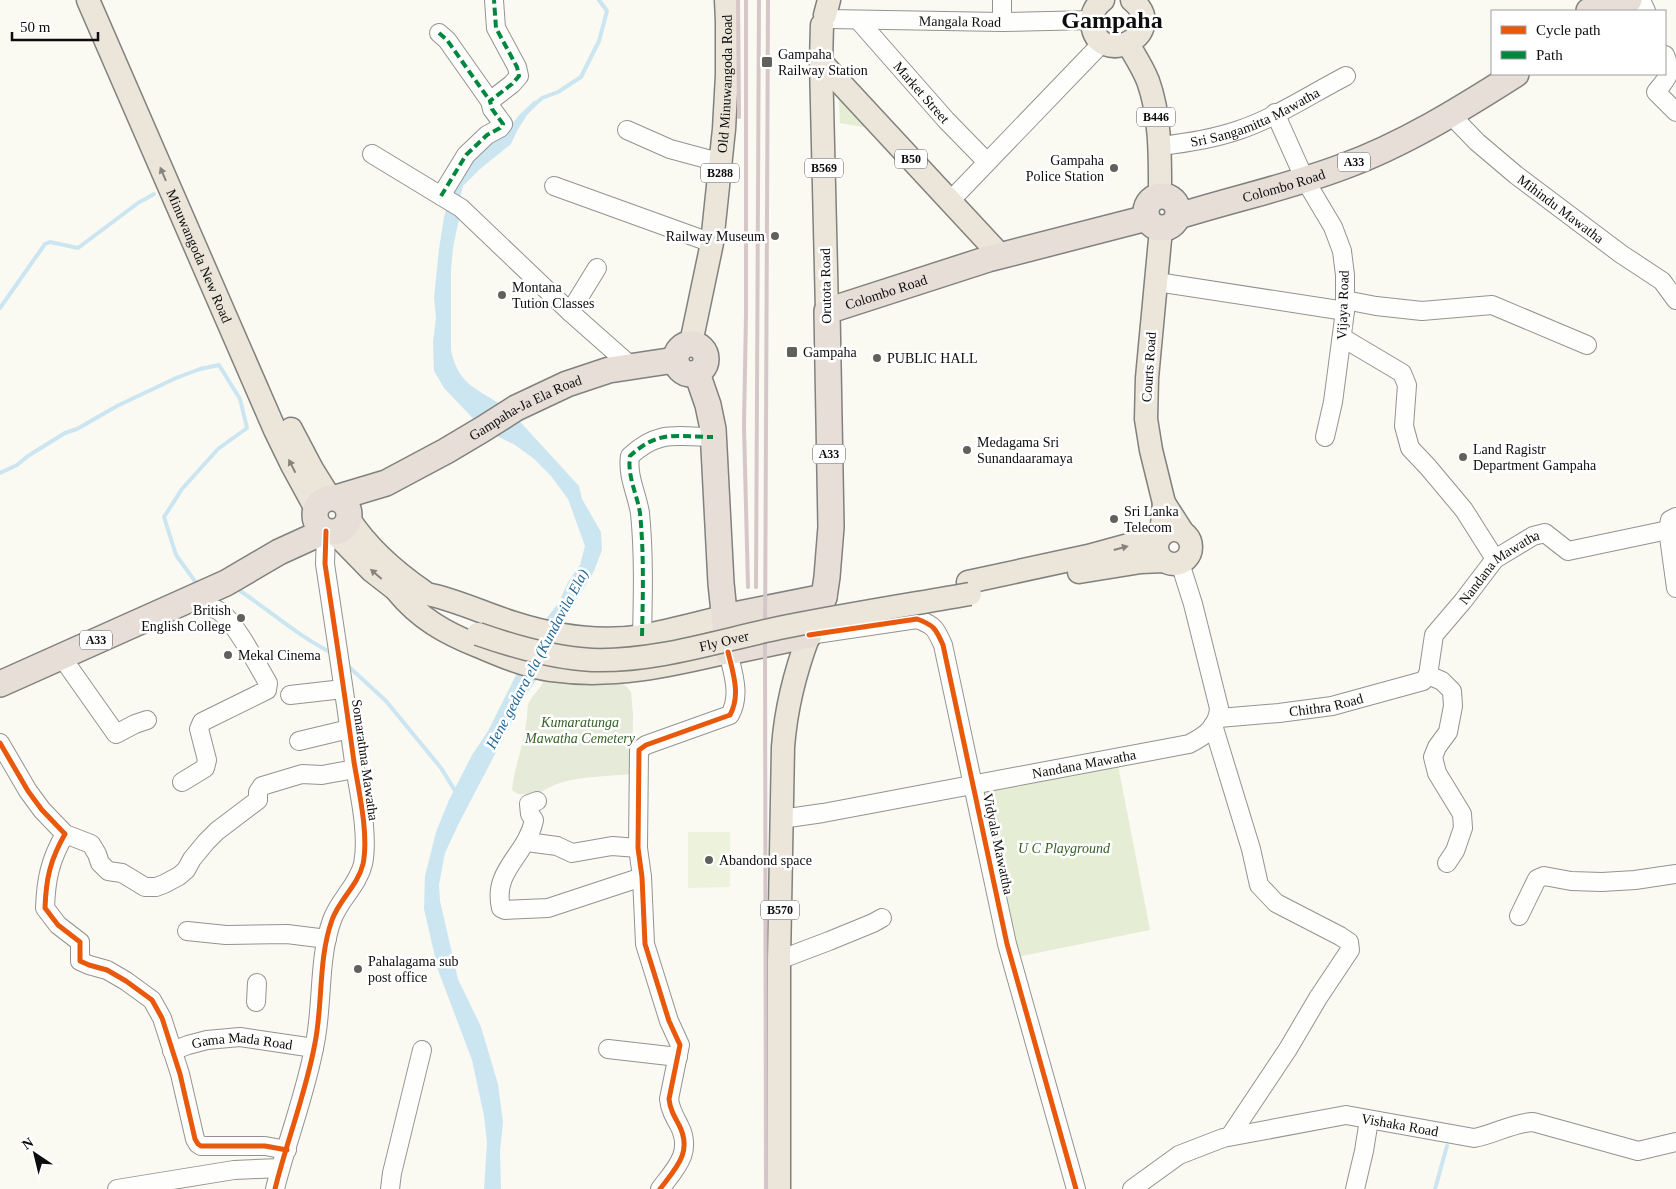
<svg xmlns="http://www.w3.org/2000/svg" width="1676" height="1189" font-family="'Times New Roman',serif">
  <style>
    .green { fill: #e5eed4 }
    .cemetery { fill: #e6ead8 }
    .pitch { fill: #edf2dd }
    .water { fill: #cce6f1 }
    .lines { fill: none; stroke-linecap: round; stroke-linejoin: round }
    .stream { stroke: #cce6f1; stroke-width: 4 }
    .minor-casing { stroke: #949390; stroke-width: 20 }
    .major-casing { stroke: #81817d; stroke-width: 25 }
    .highway-casing { stroke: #81817d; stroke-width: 28 }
    .minor { stroke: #fefefd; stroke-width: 18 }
    .major { stroke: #ebe5da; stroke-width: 22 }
    .highway { stroke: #e7ded7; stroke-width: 25 }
    .rail { stroke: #d5c7c7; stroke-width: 4 }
    .major-bridge-casing { stroke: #81817d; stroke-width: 25; stroke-linecap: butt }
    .major-bridge { stroke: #ebe5da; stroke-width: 22 }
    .quiet { stroke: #00873e; stroke-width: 4; stroke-dasharray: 8 4; stroke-linecap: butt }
    .cycleway-casing { stroke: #fff; stroke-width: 8 }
    .cycleway { stroke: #e8590c; stroke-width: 5 }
    .oneway { fill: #87847e }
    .poi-dot { fill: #60605d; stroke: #fff; stroke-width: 2 }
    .labels { text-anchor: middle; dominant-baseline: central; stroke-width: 5; stroke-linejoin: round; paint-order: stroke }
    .shield { fill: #fff; stroke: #565656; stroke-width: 1 }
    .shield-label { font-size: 12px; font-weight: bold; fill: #0d0d0d }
    .street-label { font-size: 14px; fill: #0d0d0d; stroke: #fff }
    .poi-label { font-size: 14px; fill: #0d0d0d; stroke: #fff; text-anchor: start }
    .park-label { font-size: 14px; font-style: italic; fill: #335f23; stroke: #fff }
    .water-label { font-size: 15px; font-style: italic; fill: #216894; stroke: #fff }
    .town-label { font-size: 24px; font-weight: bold; fill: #0d0d0d; stroke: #fff }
  </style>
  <rect width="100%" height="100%" fill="#faf9f2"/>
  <g class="green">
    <polygon points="838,83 879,130 840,123"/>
    <polygon points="1118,765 1150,930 1017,957 981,792"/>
  </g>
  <path class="cemetery" d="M544 679 619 682 626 686 631 692 633 714 632 774C603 777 560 775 538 795L518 794 512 790C514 768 523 747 526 725 527 719 527 712 528 705 531 695 542 689 544 679Z"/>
  <polygon class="pitch" points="688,832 730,832 730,887 688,888"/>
  <path class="water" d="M535 100 537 105 527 115 517 131 511 144 480 169 463 186 460 198 461 209 453 248 451 270V350C459 391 486 390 513 414L579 486 582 499 601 532 602 550 594 571 564 621 539 676 527 693 459 823 445 853 439 885 440 901 458 979 481 1027 498 1084 503 1122 500 1151 501 1189H484L487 1143 484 1116 472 1060 438 970 424 909 425 876 436 832 449 800 472 755 488 731 540 627 559 602 568 582 580 565 585 546 568 499 551 476 533 458 515 445 483 429 444 388 434 371 433 342 436 318 434 298 439 249 444 217 453 184 481 150 503 136 520 114Z"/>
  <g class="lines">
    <g class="stream">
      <polyline points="534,105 542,98 558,92 581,77 599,41 607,11 599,0"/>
      <polyline points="0,308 45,244 50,242 78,248 138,203 154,194"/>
      <polyline points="0,473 17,465 28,456 65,433 77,429 117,406 176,378 200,369 219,365 240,399 247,428 218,449 182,489 164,517 176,555 197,584 200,585"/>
      <path d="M236 588C269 610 299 637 334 654"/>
      <polyline points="347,665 386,701 441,768 457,794"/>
      <polyline points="1435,1189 1447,1146"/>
    </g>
    <g class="minor-casing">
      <g id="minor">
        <polyline points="1002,0 1002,22"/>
        <polyline points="1641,0 1646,11"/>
        <path id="s1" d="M829 19 1002 22 1092 20"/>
        <path id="s2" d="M859 21 946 120 987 162"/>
        <polyline points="439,33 447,40 490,101"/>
        <path d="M1665 55C1673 74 1668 77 1656 92L1676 112"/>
        <polyline points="1275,113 1305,180 1333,227 1342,251 1345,275 1345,311 1333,402 1325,437"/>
        <path id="s3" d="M1450 114 1477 142 1516 175 1621 254 1662 281 1676 300"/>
        <polyline points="627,130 670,149 707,159 721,161"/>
        <path id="s4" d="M1160 146C1187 143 1213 139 1239 130 1275 118 1311 94 1346 76"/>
        <polyline points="372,154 461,208 570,312 631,366"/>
        <polyline points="554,186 712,243"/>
        <polyline points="441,196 466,155 487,135 500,128 503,124 492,109 490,101 512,84 519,76 517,67 496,28 494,0"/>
        <polyline points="951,200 1103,42"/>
        <polyline points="1157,282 1345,311"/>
        <polyline points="1345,300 1376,306 1422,311 1492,305 1587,345"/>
        <polyline points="570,312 597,268"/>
        <polyline points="1343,338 1402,373 1407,385 1404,426 1410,448 1428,467 1464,510 1495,559"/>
        <polyline points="1676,517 1670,520 1668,530 1676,588"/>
        <path d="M809 635 917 619C934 625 936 629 943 645L1007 944 1076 1189"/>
        <path d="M642 636C643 595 644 553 640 513 637 494 627 476 630 456 659 429 677 437 713 437"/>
        <polyline points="61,656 116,734 135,724 147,720"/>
        <path id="s5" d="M1428 675 1434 635 1463 601 1495 559 1533 536 1545 533 1568 551 1668 530"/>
        <polyline points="1428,675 1442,681 1452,691 1453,706 1448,732 1437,747 1433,757 1437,773 1462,814 1463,828 1455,851 1447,863"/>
        <polyline points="290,695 343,689"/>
        <path id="s6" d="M1219 718 1279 713 1332 706 1423 681 1428 675"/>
        <polyline points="1213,725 1251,849 1259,885 1276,903 1340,936 1349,942 1350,950 1318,998 1288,1049 1230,1136"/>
        <polyline points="299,741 349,729"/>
        <path d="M0 743 28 791 42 810 65 834C50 860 46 879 45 908L58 925 80 942V961L89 965 107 970 126 981 152 1000 162 1018 180 1074 195 1139 198 1144 201 1146H265L287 1150"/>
        <path d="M182 782 205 768 207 760 199 729 202 722 267 690 268 683C258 666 235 621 219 611 209 605 196 604 185 602"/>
        <path d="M537 801 529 804 530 814 534 820C527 855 492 870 501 908L505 910 548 908 642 877"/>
        <path id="s7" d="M781 819 823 813 1189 744C1205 736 1218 727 1219 708L1193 604 1180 563"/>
        <polyline points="65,834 91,844 97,854 100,863 108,871 122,873 145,887 156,887 164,884 179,876 186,870 192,859 206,842 217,831 258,800 258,792 262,786 302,774 322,775 355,769"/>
        <polyline points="527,842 557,846 572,853 612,846 638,848"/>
        <polyline points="1519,916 1537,879 1544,876 1571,881 1602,882 1635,880 1676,874"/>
        <polyline points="187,931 226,935 287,934 327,939"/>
        <polyline points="779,960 829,941 873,923 882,918"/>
        <polyline points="256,1002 257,983"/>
        <polyline points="608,1049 678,1057"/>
        <path id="s8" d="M172 1051 188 1045 207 1040 240 1037 314 1048"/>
        <polyline points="117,1189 234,1170 280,1168"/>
        <path d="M275 1189C287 1140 306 1093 315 1043 323 1004 318 959 332 920 339 900 358 885 363 864 369 835 359 792 354 762 345 696 335 630 325 564L326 531"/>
        <polyline points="390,1189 392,1173 422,1050"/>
        <path d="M660 1189C676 1168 693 1152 679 1125 674 1116 670 1109 669 1099L680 1045 669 1021 645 944 642 877 638 848 639 750 646 745 730 715C741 695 733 673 728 652"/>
        <path id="s9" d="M1132 1189 1179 1155 1223 1138 1346 1115 1474 1138C1495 1134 1512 1123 1533 1122L1638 1151 1676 1142"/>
        <polyline points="1355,1189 1364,1151 1369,1120"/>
      </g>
    </g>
    <g class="major-casing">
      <g id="major">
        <path id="s10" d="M88 0 275 430 292 465 316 509"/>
        <path d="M1103 0C1096 5 1091 14 1092 23 1097 71 1172 34 1132 0"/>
        <polyline points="825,15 829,0"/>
        <polyline points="822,25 821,62 827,311"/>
        <path d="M1128 44C1135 56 1143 68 1148 81 1161 117 1160 159 1160 196"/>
        <polyline points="821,62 1001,256"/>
        <polyline points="1161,229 1147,378 1146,419 1151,450 1164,503 1182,531"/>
        <path id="s11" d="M691 343 712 243 724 129 727 75V22L726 0"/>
        <polyline points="291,429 312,469 330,498"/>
        <path d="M349 519C368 548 394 571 423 591"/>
        <circle cx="1174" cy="547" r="17"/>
        <polyline points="334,532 372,571 408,599"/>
        <polyline points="1079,572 1141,562 1164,561"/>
        <polyline points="968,582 1088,556 1161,536 1164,503"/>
        <path d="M397 591C419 618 445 633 478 646 501 656 525 666 550 670 613 679 668 666 728 652"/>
        <path d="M427 594C457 600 485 614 514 623 555 636 600 643 642 636 670 631 697 623 724 617"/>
        <path d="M779 1189V960L783 747C786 707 795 672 809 635"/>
      </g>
    </g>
    <g class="highway-casing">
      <g id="highway">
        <polyline points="1589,11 1606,0"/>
        <polyline points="1612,11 1629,0"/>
        <circle cx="1162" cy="212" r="16"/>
        <path id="s12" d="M1179 216C1233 199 1289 187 1342 167 1403 145 1461 109 1516 74"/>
        <circle cx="691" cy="359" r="15"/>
        <path id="s13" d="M697 373 708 405 713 429 721 583 728 652 809 635 824 597 827 577 831 527 827 311 988 259 1147 218"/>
        <circle cx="332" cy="515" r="17"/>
        <path id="s14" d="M336 498 386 483 446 451 483 429 516 408 567 384 609 370 675 360"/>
        <polyline points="724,617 824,597"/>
        <polyline points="0,684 226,583 279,552 325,531"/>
      </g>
    </g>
    <use href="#minor" class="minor"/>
    <use href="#major" class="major"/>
    <use href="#highway" class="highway"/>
    <g class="rail">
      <polyline points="738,0 739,117"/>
      <polyline points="746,0 746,314 744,426 748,587"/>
      <polyline points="756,587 759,0"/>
      <polyline points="766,1189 765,644 768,0"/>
    </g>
    <g class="major-bridge-casing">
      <g id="major-bridge">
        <path id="s15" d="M478 634C515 647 553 658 592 660 655 662 718 641 779 628 843 615 907 605 970 594"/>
      </g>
    </g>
    <use href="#major-bridge" class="major-bridge"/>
    <g class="quiet">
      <polyline points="439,33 447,40 490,101"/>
      <polyline points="441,196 466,155 487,135 500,128 503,124 492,109 490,101 512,84 519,76 517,67 496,28 494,0"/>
      <path d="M642 636C643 595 644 553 640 513 637 494 627 476 630 456 659 429 677 437 713 437"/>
    </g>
    <g class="cycleway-casing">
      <g id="cycleway">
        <path d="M809 635 917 619C934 625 936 629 943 645L1007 944 1076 1189"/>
        <path d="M0 743 28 791 42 810 65 834C50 860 46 879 45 908L58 925 80 942V961L89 965 107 970 126 981 152 1000 162 1018 180 1074 195 1139 198 1144 201 1146H265L287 1150"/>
        <path d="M275 1189C287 1140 306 1093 315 1043 323 1004 318 959 332 920 339 900 358 885 363 864 369 835 359 792 354 762 345 696 335 630 325 564L326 531"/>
        <path d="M660 1189C676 1168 693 1152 679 1125 674 1116 670 1109 669 1099L680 1045 669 1021 645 944 642 877 638 848 639 750 646 745 730 715C741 695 733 673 728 652"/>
      </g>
    </g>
    <use href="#cycleway" class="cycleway"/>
  </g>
  <defs><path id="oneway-solid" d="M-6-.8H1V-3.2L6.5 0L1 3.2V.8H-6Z" transform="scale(1.25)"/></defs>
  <g class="oneway">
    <use href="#oneway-solid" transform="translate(163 174) rotate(-113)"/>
    <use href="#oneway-solid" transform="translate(292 466) rotate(-117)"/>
    <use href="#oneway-solid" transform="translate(1121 548) rotate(-15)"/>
    <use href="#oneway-solid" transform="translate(376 574) rotate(-139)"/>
  </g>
  <g class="poi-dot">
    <rect x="761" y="56" width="12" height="12" rx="2.5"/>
    <circle cx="1114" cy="168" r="5"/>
    <circle cx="775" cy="236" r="5"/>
    <circle cx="502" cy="295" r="5"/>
    <rect x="786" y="346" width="12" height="12" rx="2.5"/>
    <circle cx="877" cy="358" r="5"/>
    <circle cx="967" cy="450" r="5"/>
    <circle cx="1463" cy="457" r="5"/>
    <circle cx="1114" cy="519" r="5"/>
    <circle cx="241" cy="618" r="5"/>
    <circle cx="228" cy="655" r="5"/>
    <circle cx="709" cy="860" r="5"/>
    <circle cx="358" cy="969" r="5"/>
  </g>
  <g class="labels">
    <g class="shield">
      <rect x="1137" y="107.5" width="38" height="19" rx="4"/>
      <rect x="895" y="149.5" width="32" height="19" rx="4"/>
      <rect x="1338" y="152.5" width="32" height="19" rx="4"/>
      <rect x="805" y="158.5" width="38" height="19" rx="4"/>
      <rect x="701" y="163.5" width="38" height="19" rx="4"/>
      <rect x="813" y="444.5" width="32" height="19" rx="4"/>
      <rect x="80" y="630.5" width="32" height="19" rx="4"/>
      <rect x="761" y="900.5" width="38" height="19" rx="4"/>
    </g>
    <g class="shield-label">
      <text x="1156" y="117">B446</text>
      <text x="911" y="159">B50</text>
      <text x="1354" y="162">A33</text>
      <text x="824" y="168">B569</text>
      <text x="720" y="173">B288</text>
      <text x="829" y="454">A33</text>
      <text x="96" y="640">A33</text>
      <text x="780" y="910">B570</text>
    </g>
    <g class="street-label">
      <text stroke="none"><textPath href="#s1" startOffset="131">Mangala Road</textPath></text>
      <text stroke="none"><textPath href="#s11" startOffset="262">Old Minuwangoda Road</textPath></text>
      <text stroke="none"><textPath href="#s2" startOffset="95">Market Street</textPath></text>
      <text stroke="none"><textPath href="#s4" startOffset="100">Sri Sangamitta Mawatha</textPath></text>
      <text stroke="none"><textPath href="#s12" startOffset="109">Colombo Road</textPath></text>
      <text stroke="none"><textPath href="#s3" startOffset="146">Mihindu Mawatha</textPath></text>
      <text stroke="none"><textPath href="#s10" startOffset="279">Minuwangoda New Road</textPath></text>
      <text transform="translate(826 286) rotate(-91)">Orutota Road</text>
      <text stroke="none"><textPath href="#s13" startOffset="754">Colombo Road</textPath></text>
      <text transform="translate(1343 305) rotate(-88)">Vijaya Road</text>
      <text transform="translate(1149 367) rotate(-86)">Courts Road</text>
      <text stroke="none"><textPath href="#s14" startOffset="211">Gampaha-Ja Ela Road</textPath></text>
      <text stroke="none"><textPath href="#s5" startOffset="136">Nandana Mawatha</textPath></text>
      <text stroke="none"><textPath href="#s15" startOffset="251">Fly Over</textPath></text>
      <text stroke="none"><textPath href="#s6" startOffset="108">Chithra Road</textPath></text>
      <text transform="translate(365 760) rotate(82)">Somarathna Mawatha</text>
      <text stroke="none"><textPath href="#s7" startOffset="308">Nandana Mawatha</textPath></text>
      <text transform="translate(998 844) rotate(78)">Vidyala Mawattha</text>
      <text stroke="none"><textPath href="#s8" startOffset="72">Gama Mada Road</textPath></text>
      <text stroke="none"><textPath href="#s9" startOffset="285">Vishaka Road</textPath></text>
    </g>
    <g class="poi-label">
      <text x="778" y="54">Gampaha<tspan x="778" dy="16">Railway Station</tspan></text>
      <text x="1104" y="160" text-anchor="end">Gampaha<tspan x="1104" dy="16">Police Station</tspan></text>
      <text x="765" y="236" text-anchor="end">Railway Museum</text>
      <text x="512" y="287">Montana<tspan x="512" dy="16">Tution Classes</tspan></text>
      <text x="803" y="352">Gampaha</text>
      <text x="887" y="358">PUBLIC HALL</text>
      <text x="977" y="442">Medagama Sri<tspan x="977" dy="16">Sunandaaramaya</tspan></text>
      <text x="1473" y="449">Land Ragistr<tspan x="1473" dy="16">Department Gampaha</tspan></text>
      <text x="1124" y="511">Sri Lanka<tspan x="1124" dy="16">Telecom</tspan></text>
      <text x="231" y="610" text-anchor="end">British<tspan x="231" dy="16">English College</tspan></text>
      <text x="238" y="655">Mekal Cinema</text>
      <text x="719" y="860">Abandond space</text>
      <text x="368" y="961">Pahalagama sub<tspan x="368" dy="16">post office</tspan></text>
    </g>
    <g class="park-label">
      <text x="580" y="722">Kumaratunga<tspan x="580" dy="16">Mawatha Cemetery</tspan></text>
      <text x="1064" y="848">U C Playground</text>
    </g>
    <g class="water-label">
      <text transform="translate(537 659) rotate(-62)">Hene gedara ela (Kundavila Ela)</text>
    </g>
    <g class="town-label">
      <text x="1112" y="20">Gampaha</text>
    </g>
  </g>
  <rect x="1491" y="10" width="175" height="65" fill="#ffffff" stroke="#9e9e9e"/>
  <rect x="1501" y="26" width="25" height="8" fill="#e8590c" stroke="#9e9e9e"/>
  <text x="1536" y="35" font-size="15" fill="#0d0d0d">Cycle path</text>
  <rect x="1501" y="51" width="25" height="8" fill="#00873e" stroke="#9e9e9e"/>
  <text x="1536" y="60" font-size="15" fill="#0d0d0d">Path</text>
  <g transform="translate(35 1154) rotate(325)" stroke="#ffffff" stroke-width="4" paint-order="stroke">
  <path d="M0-4L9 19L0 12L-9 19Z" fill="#0d0d0d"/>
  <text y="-8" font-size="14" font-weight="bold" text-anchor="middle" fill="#0d0d0d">N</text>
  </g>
  <path d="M12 32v8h86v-8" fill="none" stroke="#0d0d0d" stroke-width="2.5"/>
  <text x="20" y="32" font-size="15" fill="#0d0d0d" stroke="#ffffff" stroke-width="4" paint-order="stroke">50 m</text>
</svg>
